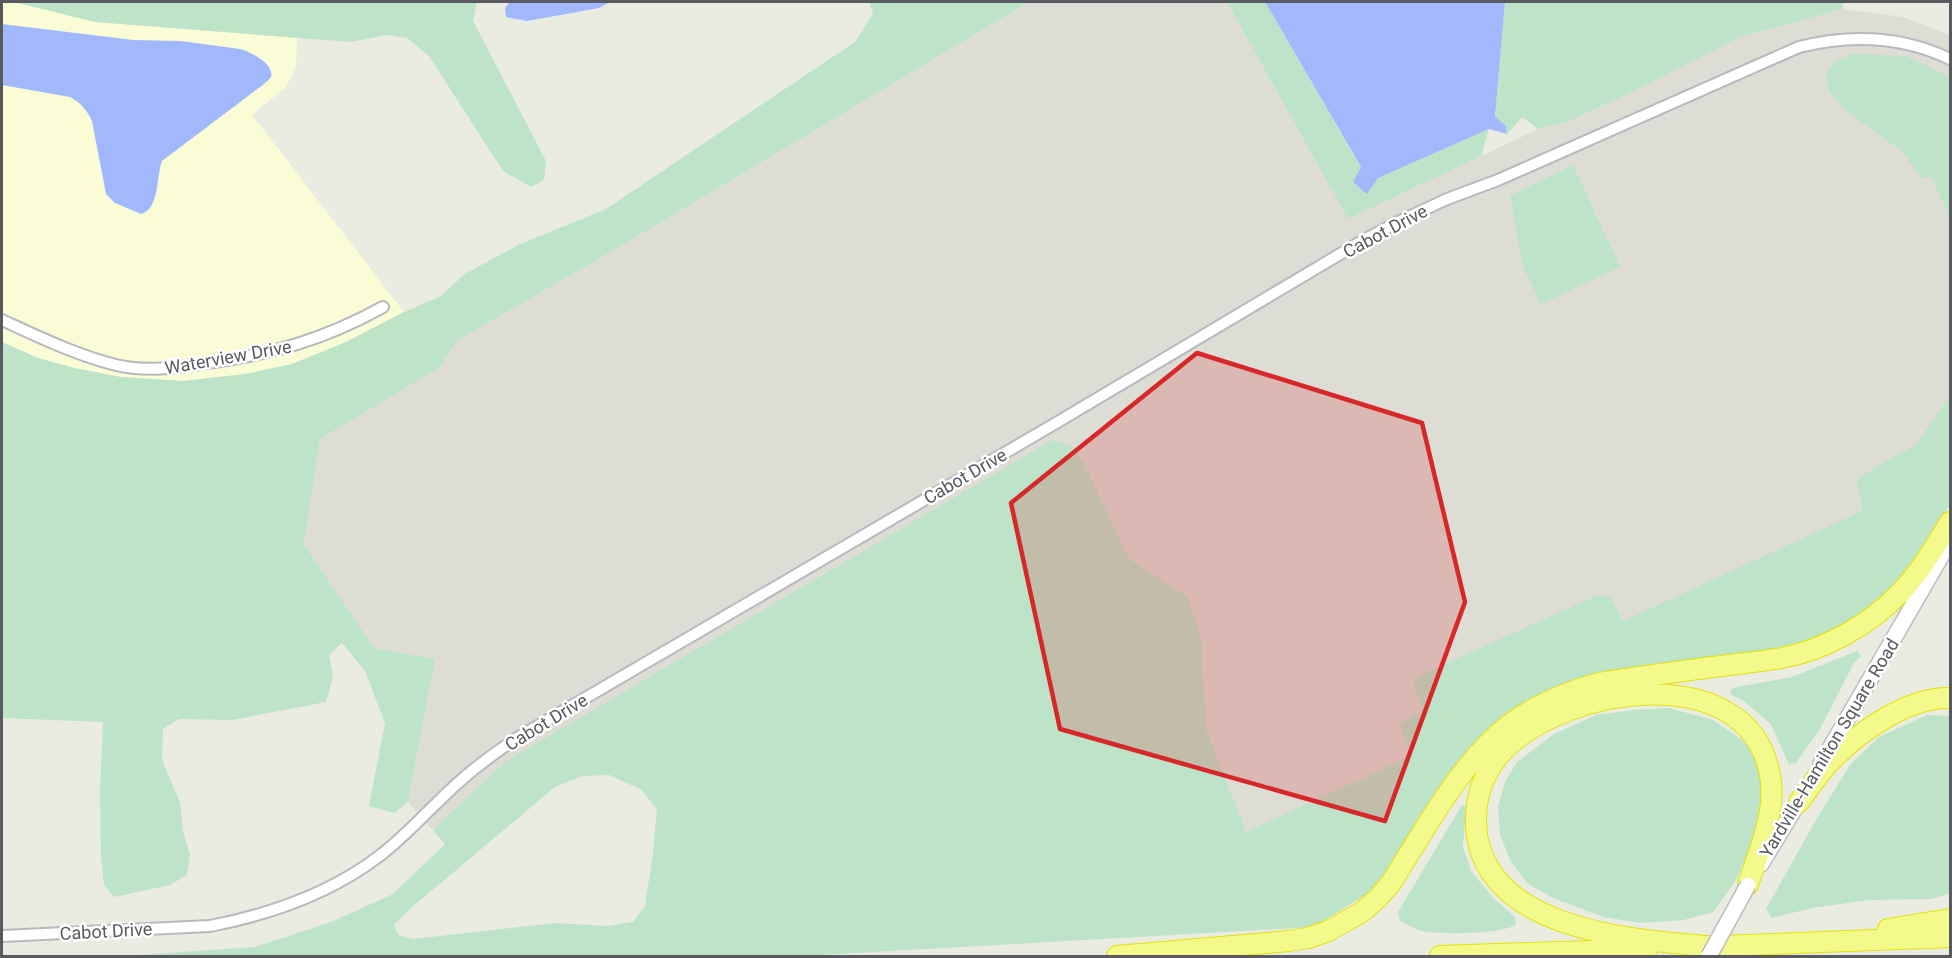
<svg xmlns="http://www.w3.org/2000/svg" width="1952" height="958" font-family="Roboto,sans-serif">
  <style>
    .commercial { fill: #fafcd5 }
    .industrial { fill: #ddddd5 }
    .green { fill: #bde3c9; fill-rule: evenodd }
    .water { fill: #a1b9fc }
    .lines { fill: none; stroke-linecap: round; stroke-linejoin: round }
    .street-casing { stroke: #b8b9bf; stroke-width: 14 }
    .secondary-casing { stroke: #bbbcc4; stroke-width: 18 }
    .highway-casing { stroke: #e4e108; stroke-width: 22 }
    .street { stroke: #fff; stroke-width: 10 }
    .secondary { stroke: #fff; stroke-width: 15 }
    .highway { stroke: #f4f98b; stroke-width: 20 }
    .secondary-bridge-casing { stroke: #bbbcc4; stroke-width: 18; stroke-linecap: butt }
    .secondary-bridge { stroke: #fff; stroke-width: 15 }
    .marked { fill: #d62828; fill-opacity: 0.2; stroke: #d62828; stroke-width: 4.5; stroke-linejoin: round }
    .labels { text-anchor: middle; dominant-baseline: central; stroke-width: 5; stroke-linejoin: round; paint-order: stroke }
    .street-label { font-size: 18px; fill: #595a61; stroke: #fff }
  </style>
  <rect width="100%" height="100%" fill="#ebece1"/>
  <polygon class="commercial" points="2,2 14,2 95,22 297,38 296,68 285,88 252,115 404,312 346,342 292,364 246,374 183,381 121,377 74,368 38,358 2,342"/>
  <polygon class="industrial" points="1029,2 1227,2 1348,219 1538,129 1567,122 1632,92 1738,38 1842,9 1903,17 1950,35 1950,457 1850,579 1559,651 1400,785 1218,859 1046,460 445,844 408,802 435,659 374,648 304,544 320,439 439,368 457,341 655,226"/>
  <g class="green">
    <polygon points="14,2 477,2 473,21 546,161 544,180 531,187 503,171 429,56 407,38 386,35 351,42 95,22"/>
    <polygon points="869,2 1029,2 655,226 457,341 439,368 320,439 304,544 374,648 435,659 408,802 394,813 369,806 385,723 365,671 342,643 329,655 333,677 326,702 232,720 179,719 163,729 162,760 180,802 183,831 190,855 187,875 170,885 114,897 104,885 101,856 100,791 103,722 2,718 2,342 38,358 74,368 121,377 183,381 245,374 292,364 346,342 404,312 439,297 465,274 518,245 606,209 855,42 873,13"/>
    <polygon points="1227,2 1265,2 1361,168 1367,193 1378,178 1489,129 1481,156 1348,219"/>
    <polygon points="1505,2 1844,2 1842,9 1738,38 1632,92 1567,122 1538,129 1522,117 1507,134 1506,126 1495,116"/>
    <polygon points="1853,54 1906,56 1950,77 1950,218 1931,176 1922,179 1903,152 1843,108 1829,91 1826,75 1835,61"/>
    <polygon points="1573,165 1620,267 1541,304 1523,267 1510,196"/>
    <path d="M1950 395V504L1909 570 1876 608 1819 637 1777 648 1581 680 1539 695 1496 723 1458 762 1377 888 1313 927 805 956H122L255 947 331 922 393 894 445 844 433 830 505 762 1052 440 1072 446 1086 467 1129 559 1187 596 1201 637 1206 729 1246 832 1411 756 1399 724 1423 710 1414 686 1418 676 1598 595 1610 597 1623 621 1860 512 1863 506 1856 481 1869 471 1917 444ZM609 775 642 790 657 810 653 852 645 906 633 922 607 926 555 923 413 939 398 935 394 925 411 908 555 787 582 776Z"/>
    <polygon points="1857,651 1861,656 1854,663 1820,729 1796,763 1789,764 1770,723 1745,702 1730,694 1732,688 1792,677"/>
    <polygon points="1669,708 1713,720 1742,740 1756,756 1766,782 1766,808 1737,879 1713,912 1684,920 1641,923 1603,917 1555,899 1528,884 1511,862 1500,835 1498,806 1505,782 1517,762 1554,734 1596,715 1634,710"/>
    <polygon points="1927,715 1950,716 1950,893 1932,899 1870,900 1812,908 1772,918 1766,909 1817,818 1850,765 1879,737"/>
    <path d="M1462 805 1466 807 1463 847 1471 871 1493 898 1515 917 1516 925C1498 934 1444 935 1422 931 1415 929 1407 924 1400 921L1398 912Z"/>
  </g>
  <g class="water">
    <polygon points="510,2 610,2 599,8 527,21 506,17 505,8"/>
    <polygon points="1265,2 1505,2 1495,116 1506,126 1507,134 1489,129 1378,178 1367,194 1353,182 1361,167"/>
    <path d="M2 24 133 40 181 41 240 49C249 51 275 64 271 77 270 79 266 82 264 84L162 161C156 176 160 209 141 214L115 203 106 194 92 121C87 110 81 103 70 97L2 85Z"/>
  </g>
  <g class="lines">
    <g class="street-casing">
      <g id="street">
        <path d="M2 320C39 337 76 355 116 365 146 372 175 368 206 363 273 354 323 340 383 307"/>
        <path d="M2 936 210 926C272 914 332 893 382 854 410 832 433 805 459 782 479 764 500 749 522 735L1056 423 1362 241 1398 222 1447 199 1498 180 1799 47C1851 34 1902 36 1950 59"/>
      </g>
    </g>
    <g class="secondary-casing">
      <g id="secondary">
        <polyline points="1821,764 1950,541"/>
        <polyline points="1761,864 1804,793"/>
      </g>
    </g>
    <g class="highway-casing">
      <g id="highway">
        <path d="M1799 802C1809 789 1818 774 1830 762 1858 732 1908 697 1950 698"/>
        <polyline points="1888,929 1950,919"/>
        <path d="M1707 946C1630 940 1480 929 1476 824 1475 798 1484 773 1501 753 1562 686 1749 657 1770 775 1777 811 1759 850 1748 885"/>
        <polyline points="1697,947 1950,937"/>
        <path d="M1117 956 1289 941 1308 938 1328 931 1362 912 1378 898 1391 883C1425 830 1459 764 1509 725 1536 704 1567 692 1599 683 1637 677 1675 672 1713 667 1735 664 1759 662 1781 658 1825 650 1869 625 1900 593 1920 572 1935 547 1950 522"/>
        <polyline points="1440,956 1647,949"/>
      </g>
    </g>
    <use href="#street" class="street"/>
    <use href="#secondary" class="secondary"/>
    <use href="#highway" class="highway"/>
    <g class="secondary-bridge-casing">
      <polyline id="secondary-bridge" points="1709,956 1748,885"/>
    </g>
    <use href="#secondary-bridge" class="secondary-bridge"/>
  </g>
  <path class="marked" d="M1197 353 1422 423 1465 602 1385 821 1060 729 1011 503Z"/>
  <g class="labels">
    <g class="street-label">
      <text transform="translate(1385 231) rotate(-28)">Cabot Drive</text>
      <text transform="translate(228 357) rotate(-10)">Waterview Drive</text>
      <text transform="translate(965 476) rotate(-30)">Cabot Drive</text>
      <text transform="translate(546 722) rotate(-31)">Cabot Drive</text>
      <text transform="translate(1829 748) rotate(-59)">Yardville-Hamilton Square Road</text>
      <text transform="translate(106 931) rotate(-3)">Cabot Drive</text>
    </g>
  </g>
  <rect width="1952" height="958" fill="none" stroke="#595a61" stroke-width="6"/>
</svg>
